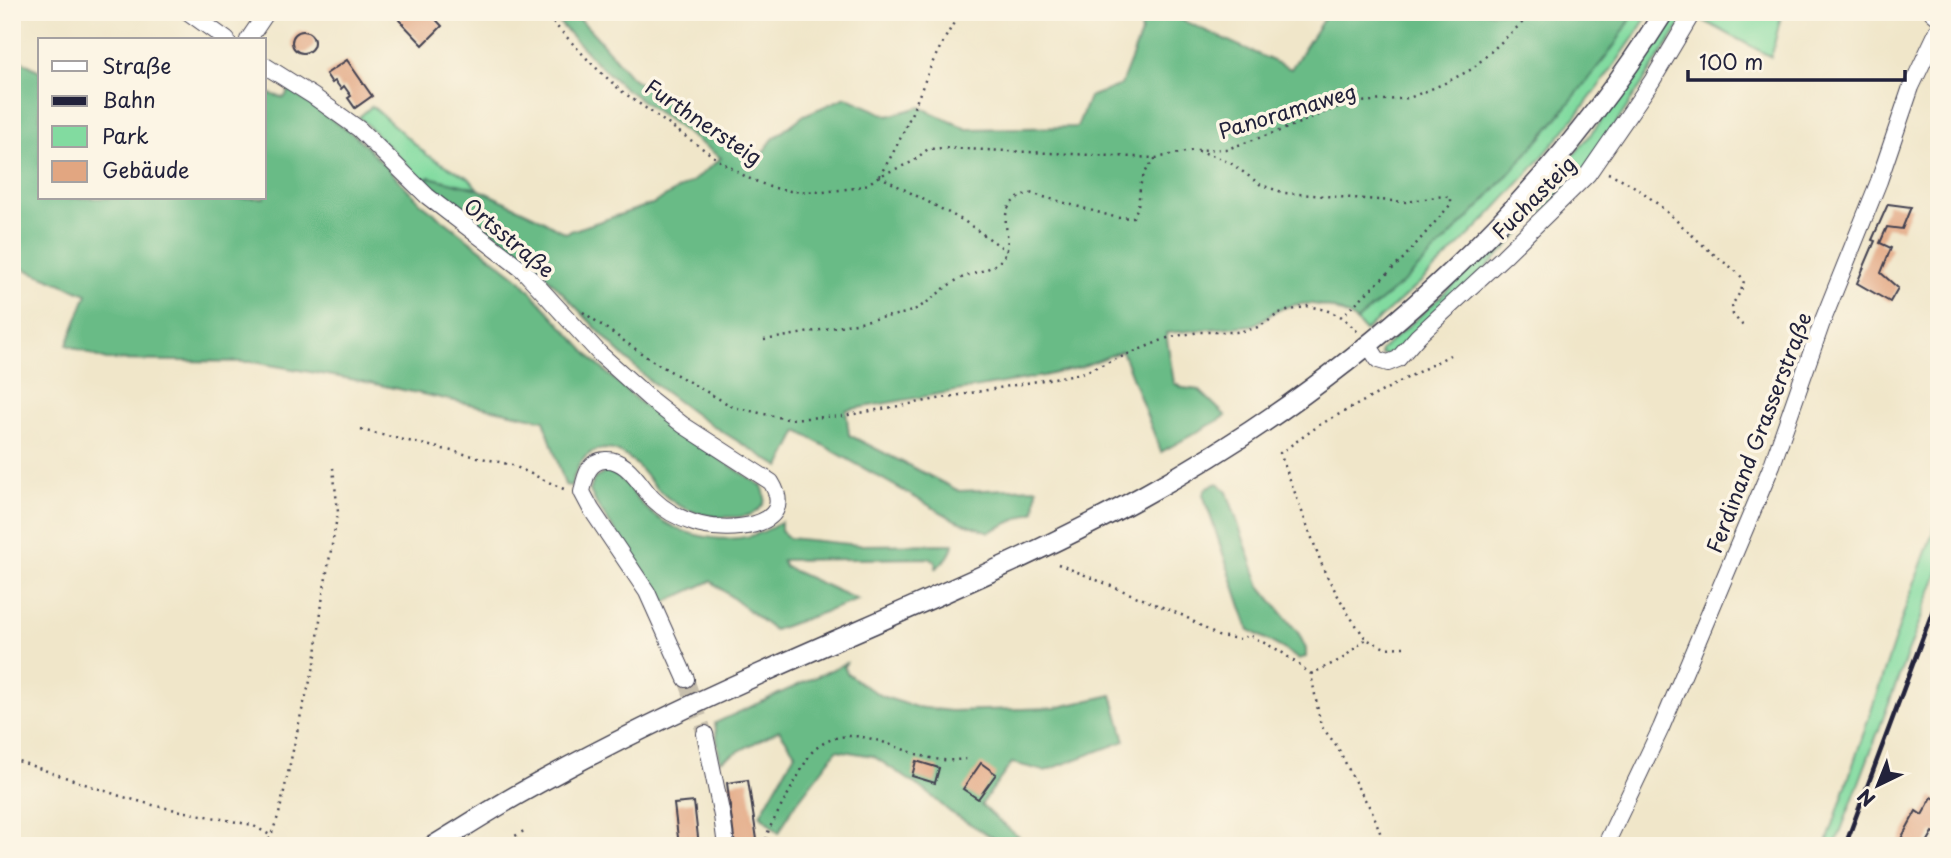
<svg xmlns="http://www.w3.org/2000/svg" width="1951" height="858" font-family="'Playpen Sans',sans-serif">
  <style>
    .green { fill: #82dba0; stroke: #527e6e; stroke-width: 2 }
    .forest { fill: #69bb86; stroke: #466e60; stroke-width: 2 }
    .building { fill: #e2a681 }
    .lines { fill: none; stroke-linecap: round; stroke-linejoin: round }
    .minor-tunnel { stroke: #c7bfad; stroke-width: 16; stroke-dasharray: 16 8; stroke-linecap: butt }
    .minor-casing { stroke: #413f50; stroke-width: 18 }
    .major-casing { stroke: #413f50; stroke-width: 22 }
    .path { stroke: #413f50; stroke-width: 2.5; stroke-dasharray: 2 5; stroke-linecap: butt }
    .minor { stroke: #fff; stroke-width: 16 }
    .major { stroke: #fff; stroke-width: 19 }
    .rail { stroke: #22223b; stroke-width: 4.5 }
    .labels { text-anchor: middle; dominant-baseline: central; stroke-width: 7; stroke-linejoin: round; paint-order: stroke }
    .street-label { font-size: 21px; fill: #22223b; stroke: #fcf5e5 }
  </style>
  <rect width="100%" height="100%" fill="#fcf5e5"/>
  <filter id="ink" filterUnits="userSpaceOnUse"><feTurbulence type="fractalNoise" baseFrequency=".0143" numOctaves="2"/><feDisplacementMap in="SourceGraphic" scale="14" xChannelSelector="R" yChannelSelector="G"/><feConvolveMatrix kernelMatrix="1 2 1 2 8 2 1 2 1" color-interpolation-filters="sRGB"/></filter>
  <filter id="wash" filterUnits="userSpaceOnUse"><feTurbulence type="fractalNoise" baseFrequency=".00686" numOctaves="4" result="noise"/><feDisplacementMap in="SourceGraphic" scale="28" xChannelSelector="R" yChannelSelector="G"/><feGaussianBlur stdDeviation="1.57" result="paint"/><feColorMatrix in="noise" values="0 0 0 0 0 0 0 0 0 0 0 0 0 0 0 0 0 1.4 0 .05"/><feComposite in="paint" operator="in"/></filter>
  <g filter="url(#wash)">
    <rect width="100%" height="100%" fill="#f0e6c9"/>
    <g class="green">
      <path d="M1635 12H1650C1573 134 1474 239 1365 331L1356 321 1405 281 1481 205 1551 126 1614 46Z"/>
      <path d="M1678 12H1689L1585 171 1395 357 1381 354V350C1497 251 1596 141 1678 12Z"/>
      <polygon points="1697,12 1782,12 1771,57 1695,16"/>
      <polygon points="372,106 427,155 469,178 478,189 429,177 423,181 359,117"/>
      <polygon points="1939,516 1939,570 1835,846 1826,846 1907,603"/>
    </g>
    <g class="forest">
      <path d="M549 12H573L596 36 631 77 693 121 757 160 773 139 804 115 846 97 888 116 920 107 967 129 1077 127 1089 97 1121 85 1142 31 1138 12H1164L1291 69 1328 12H1635L1614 46 1551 126 1481 205 1405 281 1356 321C1334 305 1303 297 1277 311 1268 315 1262 321 1253 325L1166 333 1174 383 1183 388 1199 390 1226 416 1161 452 1122 351 1081 367 1043 376 846 410 849 435 959 491 1037 488 1035 511 989 532 955 520 798 431 780 467 700 418 650 381 614 347 532 261 423 181 429 177 478 189 535 216 565 233 652 204 693 181 721 158 623 87 596 62Z"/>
      <path d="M12 56 40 71V198H264V92L284 98 289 90 357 137 421 203 517 277 597 364 637 400 679 433 762 486C766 496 767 503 758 510 750 517 738 517 727 517 704 517 681 510 663 494 646 480 632 449 604 449 583 450 576 469 571 486L565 485 544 420 356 380 253 362 106 360 67 345 87 294 12 264Z"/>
      <path d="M608 471C626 478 633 496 646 508 682 541 741 550 781 522V531L789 538 859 545 953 544C951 556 945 561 936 568L935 561 929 558 782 560 785 567 858 600 774 630 711 581 663 603 655 588 597 505 590 491 594 479Z"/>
      <polygon points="1218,483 1227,492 1260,586 1299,634 1306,649 1306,657 1298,659 1282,648 1249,630 1203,494 1207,487"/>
      <polygon points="846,663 844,667 847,673 863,685 884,697 916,707 951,711 1055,708 1112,695 1125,741 1045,771 1012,763 981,805 1029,846 1003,846 997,840 950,812 927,792 873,756 837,750 791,810 779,833 760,815 795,753 779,730 720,761 715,723"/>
    </g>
    <g id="blocks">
      <g class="building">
        <polygon points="407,12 429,12 442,26 423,45 399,20"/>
        <circle cx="303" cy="42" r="11"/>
        <polygon points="347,60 372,96 355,108 348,98 351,96 344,86 341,89 335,81 332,83 326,74"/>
        <polygon points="1888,204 1911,207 1902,229 1887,227 1880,243 1891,248 1881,273 1898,288 1890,302 1857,283 1875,241 1872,240"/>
        <polygon points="916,761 939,768 935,783 912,776"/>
        <polygon points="981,763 996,774 978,799 963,789"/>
        <polygon points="748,780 758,846 735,846 727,783"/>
        <polygon points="1932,797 1939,801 1939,835 1933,832 1925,846 1897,846 1916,811 1922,815"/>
        <polygon points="694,802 699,846 679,846 674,804"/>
      </g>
    </g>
  </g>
  <g filter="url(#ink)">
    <use href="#blocks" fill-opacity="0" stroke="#413f50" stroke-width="2"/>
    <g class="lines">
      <polyline class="minor-tunnel" points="686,679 705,734"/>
      <g class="minor-casing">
        <g id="minor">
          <polyline points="188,12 227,40"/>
          <polyline points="1932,12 1939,18"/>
          <polyline points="248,40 267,12"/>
          <path d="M264 65 313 96 359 129 427 196 523 270 600 354 650 399 683 425 771 482C801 530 722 533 694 523 679 518 664 510 653 499 640 486 627 458 605 460 587 461 585 479 582 492L591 509 647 592 686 679"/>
          <polyline points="1369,346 1378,360 1388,363 1398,359 1418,336 1503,257 1588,174 1652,81 1693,12"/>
          <polyline points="705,734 722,816 726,846"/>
          <polyline points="1605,846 1661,728 1772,465 1821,325 1879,181 1911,87 1939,28"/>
        </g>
      </g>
      <g class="major-casing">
        <path id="major" d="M433 846C461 829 489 811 517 795 597 750 679 710 762 673 889 616 1019 564 1141 497 1352 382 1536 216 1664 12"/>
      </g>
      <g class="path">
        <polyline points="543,12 593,65 620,90 723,163 748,178 770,187 790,191 823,192 855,188 868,184 879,176 912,162 928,149 944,148 1156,158 1195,150 1227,149 1282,130 1348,103 1409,98 1443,84 1472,69 1523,22 1529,12"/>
        <polyline points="1198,151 1215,156 1232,164 1261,185 1285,193 1406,202 1443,196 1451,198 1451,204 1401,261 1342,316"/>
        <path d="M1608 173C1650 189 1682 229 1716 256 1725 264 1738 270 1744 281L1741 291 1732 305 1733 315 1746 329"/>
        <path d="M879 176C902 142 915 104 931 66 939 48 950 30 960 12"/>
        <polyline points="879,176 964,221 1007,251"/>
        <polyline points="583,312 651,360 733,407 787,419 843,416 1082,373 1170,337 1200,332 1236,332 1254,329 1267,322 1279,313 1308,306 1326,310 1342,317 1359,333"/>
        <path d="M764 340C801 334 838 327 874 319 888 316 904 315 916 309 932 301 943 287 959 279 974 272 991 271 1002 259 1020 239 985 207 1030 193L1118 218 1133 217C1140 205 1138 202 1140 189 1141 177 1148 167 1156 158"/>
        <polyline points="361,430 512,465 568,491"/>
        <polyline points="1058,564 1184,616 1218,636 1241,639 1249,635 1280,651 1311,674 1321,726 1337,746 1357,786 1373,813 1385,846"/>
        <polyline points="1404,647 1385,648 1366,639 1349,615 1325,573 1280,453 1321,424 1450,355"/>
        <polyline points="1311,674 1342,659 1366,639"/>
        <polyline points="12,759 120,796 156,806 252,825 270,835"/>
        <polyline points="267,846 279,814 301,714 315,663 323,594 338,512 333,468"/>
        <polyline points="497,846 524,831"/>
        <path d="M764 846 769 829 810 754C851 712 898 756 943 760 952 761 961 759 970 759"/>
      </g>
      <use href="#minor" class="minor"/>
      <use href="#major" class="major"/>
      <polyline class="rail" points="1845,846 1939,594"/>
    </g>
  </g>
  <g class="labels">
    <g class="street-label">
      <text transform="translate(1287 110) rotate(-17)">Panoramaweg</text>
      <text transform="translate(704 121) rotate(34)">Furthnersteig</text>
      <text transform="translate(1533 197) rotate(-45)">Fuchasteig</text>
      <text transform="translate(510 237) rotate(40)">Ortsstraße</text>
      <text transform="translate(1758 432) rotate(-69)">Ferdinand Grasserstraße</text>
    </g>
  </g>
  <rect width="1951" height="858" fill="none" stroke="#fcf5e5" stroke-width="42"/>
  <rect x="38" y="38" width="228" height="161" fill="#fcf5e5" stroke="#a5a1a1" stroke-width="2"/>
  <rect x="52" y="61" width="35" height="10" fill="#ffffff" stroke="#a5a1a1" stroke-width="2"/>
  <text x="102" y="74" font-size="21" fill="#22223b">Straße</text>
  <rect x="52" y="96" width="35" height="10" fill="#22223b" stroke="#a5a1a1" stroke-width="2"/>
  <text x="102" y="108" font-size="21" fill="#22223b">Bahn</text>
  <rect x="52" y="126" width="35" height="21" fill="#82dba0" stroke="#a5a1a1" stroke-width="2"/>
  <text x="102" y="144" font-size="21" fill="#22223b">Park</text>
  <rect x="52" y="161" width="35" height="21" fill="#e2a681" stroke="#a5a1a1" stroke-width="2"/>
  <text x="102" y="178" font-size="21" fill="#22223b">Gebäude</text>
  <g transform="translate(1878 785) rotate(223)" stroke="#fcf5e5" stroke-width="5" paint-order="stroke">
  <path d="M0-5L12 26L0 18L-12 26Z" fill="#22223b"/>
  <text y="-10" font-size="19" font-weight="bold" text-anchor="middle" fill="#22223b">N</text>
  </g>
  <path d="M1688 70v10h217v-10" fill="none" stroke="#22223b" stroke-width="3.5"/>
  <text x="1699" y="70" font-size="21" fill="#22223b" stroke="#fcf5e5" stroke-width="5" paint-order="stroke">100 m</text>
</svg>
